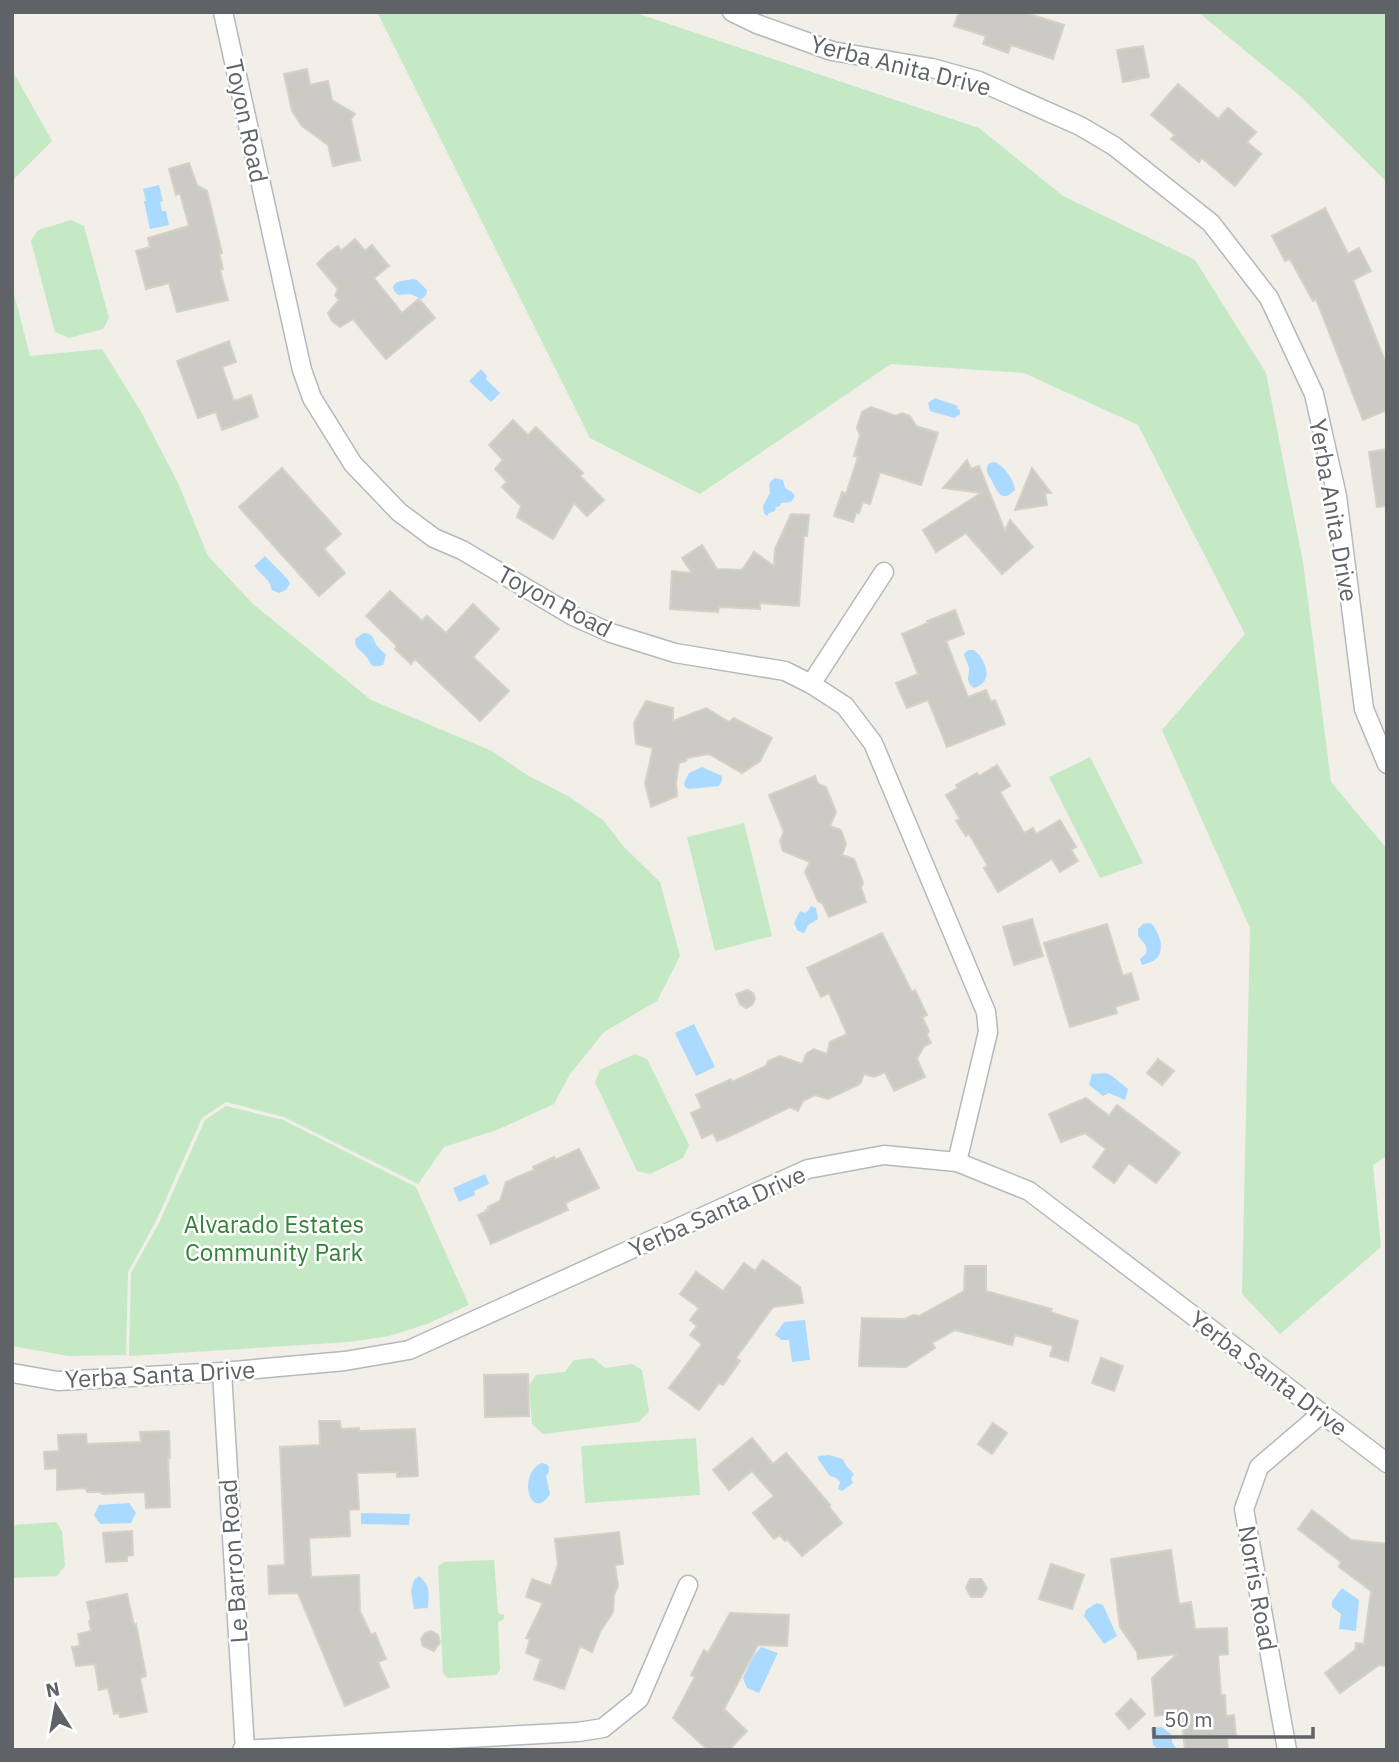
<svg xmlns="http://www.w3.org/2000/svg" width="1399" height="1762" font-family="'IBM Plex Sans',sans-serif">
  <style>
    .green { fill: #c5e8c5 }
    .water { fill: #aadaff }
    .building { fill: #cccac5; stroke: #d6d1c6; stroke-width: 2 }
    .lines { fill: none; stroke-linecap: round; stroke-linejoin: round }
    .minor-casing { stroke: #b5b8bc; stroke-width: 21 }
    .minor { stroke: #fff; stroke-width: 18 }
    .labels { text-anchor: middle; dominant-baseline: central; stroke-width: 5; stroke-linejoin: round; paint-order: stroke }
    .street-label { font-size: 24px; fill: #5f6368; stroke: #fff }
    .park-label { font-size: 24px; fill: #348238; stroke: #fff }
  </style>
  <rect width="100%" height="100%" fill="#f1efe8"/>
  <g class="green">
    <polygon points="377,12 633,12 979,128 1063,196 1195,260 1266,373 1303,562 1331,782 1387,849 1387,1156 1373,1165 1381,1247 1280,1334 1242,1294 1250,928 1162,730 1245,634 1138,425 1024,373 891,364 700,494 590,438"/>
    <polygon points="1198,12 1387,12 1387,182 1299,95"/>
    <polygon points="12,70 52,141 12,181"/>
    <polygon points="71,220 84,226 109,318 103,329 69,338 55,332 31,241 38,230"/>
    <polygon points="12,286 30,356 102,349 140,410 178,483 208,556 253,604 371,700 492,751 527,775 568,796 603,820 624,847 660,882 680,956 657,1001 604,1032 570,1074 554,1104 497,1130 444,1147 418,1184 284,1117 226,1102 202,1118 156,1221 128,1272 126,1355 68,1356 12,1346"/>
    <polygon points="1090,757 1143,863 1100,878 1049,777"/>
    <polygon points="744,823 772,936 715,951 687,837"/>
    <polygon points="635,1054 647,1059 689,1145 683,1158 650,1174 637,1171 595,1082 600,1070"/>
    <polygon points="226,1106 283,1120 416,1187 469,1305 427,1324 389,1336 349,1342 129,1356 131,1273 159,1223 205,1120"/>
    <polygon points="593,1358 605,1368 632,1364 642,1370 649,1411 639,1422 543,1434 532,1424 529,1385 536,1375 565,1372 574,1360"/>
    <polygon points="696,1438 700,1495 585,1503 581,1446"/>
    <polygon points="56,1522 62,1531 65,1566 57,1576 12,1578 12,1525"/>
    <polygon points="494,1560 498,1613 504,1615 504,1619 498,1622 500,1670 496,1675 448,1678 443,1673 438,1566 444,1562"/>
  </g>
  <g class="water">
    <polygon points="159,185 163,201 160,202 162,211 166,211 169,225 150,229 144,201 146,201 143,189"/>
    <polygon points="413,279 417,280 427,290 426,295 422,299 410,294 398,295 394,291 393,286 397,282"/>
    <polygon points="481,369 487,376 486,379 500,393 491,402 469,381"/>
    <polygon points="935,398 958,406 957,409 960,410 960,414 954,418 930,411 928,403"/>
    <path d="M994 462C1004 465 1014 480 1015 490 1001 504 997 491 991 479 989 476 986 472 987 468 987 466 988 465 989 463Z"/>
    <path d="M775 478 783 480 785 488 792 492 795 496 791 502 781 503 780 506 776 507 775 511 769 513 767 516 764 513 763 506 770 493C769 486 768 482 775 478Z"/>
    <path d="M265 556C272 564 285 575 290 583L286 590 279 593 272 590 269 582 254 566Z"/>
    <path d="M363 633C373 633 372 637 376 644 378 648 383 651 386 655L383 665C368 669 372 662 364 654 358 648 355 648 355 639Z"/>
    <path d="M968 650H974C986 660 995 682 974 688 965 681 969 678 969 669 969 664 965 660 964 654Z"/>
    <polygon points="702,767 722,776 722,780 719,786 689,789 685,787 684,783 689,773"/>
    <polygon points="811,906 816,908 818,919 808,925 805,932 803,933 797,930 794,923 800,911 805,913 808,911"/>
    <path d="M1148 923 1152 924C1160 934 1167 953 1153 961 1149 963 1145 964 1142 965L1140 959C1152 951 1146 945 1138 936V929L1143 924Z"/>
    <polygon points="694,1024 715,1067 696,1076 675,1033"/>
    <polygon points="1106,1073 1112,1076 1128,1089 1125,1100 1109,1093 1103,1096 1089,1085 1092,1074"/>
    <polygon points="485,1174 489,1184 474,1191 475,1195 459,1202 453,1188"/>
    <polygon points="805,1320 810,1360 792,1362 789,1340 782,1340 775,1335 784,1322"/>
    <polygon points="829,1455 843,1459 846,1466 854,1474 851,1478 853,1483 842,1491 838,1489 840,1482 836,1478 830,1476 818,1459 818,1456"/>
    <path d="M541 1463 546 1464 549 1467V1472L546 1476 550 1494C532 1523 516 1477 541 1463Z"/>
    <polygon points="129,1503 136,1513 131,1523 100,1524 94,1515 99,1505"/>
    <polygon points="361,1513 410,1514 409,1525 361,1524"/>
    <path d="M419 1576C431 1587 429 1591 428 1608L414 1609 411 1591 414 1580Z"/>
    <polygon points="1342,1588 1359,1600 1356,1631 1339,1629 1341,1614 1332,1607 1332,1601"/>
    <polygon points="1097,1603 1103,1605 1117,1636 1104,1644 1084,1616 1086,1610"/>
    <polygon points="761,1647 778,1653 759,1693 747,1688 743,1678 753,1657"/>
    <polygon points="1162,1727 1172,1735 1172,1742 1177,1750 1163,1750 1160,1747 1158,1749 1153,1745 1151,1728"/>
  </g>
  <g class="building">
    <polygon points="959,12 1023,12 1064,25 1053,59 1011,45 1008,53 983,44 986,36 954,26"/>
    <polygon points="1143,46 1149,77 1123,82 1117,50"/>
    <polygon points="307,69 310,85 328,81 332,100 355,114 351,119 360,160 333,166 328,145 302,126 292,111 284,74"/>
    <polygon points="1178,84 1218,119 1228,108 1256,132 1247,142 1261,154 1235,186 1202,158 1199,162 1171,139 1175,135 1151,115"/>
    <polygon points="189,163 197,185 207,191 222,253 219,253 223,269 220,270 228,300 177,312 169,283 146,289 136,251 150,247 148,238 189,226 180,193 176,195 169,169"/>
    <polygon points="1325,208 1348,254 1359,248 1371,271 1353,280 1387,366 1387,410 1363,420 1316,299 1313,301 1290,259 1285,261 1272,236"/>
    <polygon points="355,239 365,251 372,245 389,266 374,278 402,313 419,299 435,318 386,359 353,319 340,327 332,321 328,313 339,300 335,295 338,289 317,264 327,254 338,246 341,251"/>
    <polygon points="229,341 236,362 222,367 234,401 251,395 258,417 222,430 216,412 198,418 177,361"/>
    <polygon points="871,407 896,416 902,413 910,416 916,426 938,433 921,485 880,472 870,504 863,502 859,513 856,513 853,522 834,516 842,492 846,494 858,457 854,456 860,435 857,428 862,412"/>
    <polygon points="513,420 528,435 536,427 583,473 580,476 604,500 587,516 574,503 553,539 517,517 521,506 502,487 507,482 495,469 503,460 489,445"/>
    <polygon points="1387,449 1387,506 1377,507 1369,452"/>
    <polygon points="967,460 971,469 979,466 1005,531 1010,520 1033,547 1002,574 966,533 936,552 923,530 981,493 943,488"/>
    <polygon points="282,468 341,534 324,549 345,573 319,596 239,507"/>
    <polygon points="1032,468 1051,493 1045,493 1047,505 1015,510"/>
    <polygon points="791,514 809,515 807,536 804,536 799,606 760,603 760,609 719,607 718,612 670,609 672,571 692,573 682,558 702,545 717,569 742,570 754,552 774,566 775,549"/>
    <polygon points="390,591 422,621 427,616 446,633 473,604 499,629 473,657 509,691 480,721 415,659 411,664 395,649 397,646 366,616"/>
    <polygon points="955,610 964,634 946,641 968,697 986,690 991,702 995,700 1005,724 947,747 928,700 907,708 896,683 918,674 902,634 928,623 927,621"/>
    <polygon points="646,701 673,708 673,721 706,708 729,722 734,718 772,738 760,761 742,773 709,754 687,758 686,761 679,763 676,782 677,796 651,807 645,784 653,748 636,744 634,723"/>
    <polygon points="997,765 1010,786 1000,792 1024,833 1033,828 1036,834 1060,820 1076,847 1071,850 1078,861 1060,872 1052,859 998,892 984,868 988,866 969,834 966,836 956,821 960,819 946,795 958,788 956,785 977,773 979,776"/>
    <polygon points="815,776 818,784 826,787 836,812 830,826 841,830 846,844 842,855 854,859 863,883 861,888 866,902 829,917 823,904 818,901 805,872 810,862 783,851 780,841 784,832 769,795"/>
    <polygon points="1032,919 1043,956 1014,965 1003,927"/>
    <polygon points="1107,924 1123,976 1131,973 1139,999 1115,1007 1117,1013 1070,1027 1044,943"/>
    <polygon points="882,933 912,992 915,990 927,1015 922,1017 929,1031 927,1035 931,1043 924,1046 917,1059 925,1077 894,1091 885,1072 874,1077 864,1074 860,1084 828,1099 815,1095 803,1101 798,1111 790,1107 728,1137 717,1141 713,1133 702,1138 691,1113 702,1108 696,1095 731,1079 732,1082 766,1066 768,1061 780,1056 802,1064 807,1053 814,1049 827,1054 830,1042 847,1034 829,993 821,997 807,968"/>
    <polygon points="747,990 753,993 755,999 752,1005 746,1008 740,1004 736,994"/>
    <polygon points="1158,1059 1174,1071 1162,1085 1147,1073"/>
    <polygon points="1086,1098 1109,1116 1117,1105 1180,1153 1156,1183 1129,1163 1114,1183 1093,1167 1106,1149 1085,1133 1061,1142 1049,1114"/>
    <polygon points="579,1149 599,1188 565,1203 568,1210 491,1244 478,1215 487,1211 486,1210 489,1209 488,1207 500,1201 506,1182 534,1170 533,1167 554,1157 555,1160"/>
    <circle cx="237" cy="1254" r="9"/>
    <polygon points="763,1260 800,1287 803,1303 773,1307 736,1358 740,1361 723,1385 719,1383 699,1410 669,1388 702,1344 690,1335 697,1326 690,1320 699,1308 680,1294 696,1272 723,1291 744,1263 755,1271"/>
    <polygon points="965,1266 986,1266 986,1291 1052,1309 1050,1312 1078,1321 1068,1361 1050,1356 1053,1346 1015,1335 1012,1345 955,1330 932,1343 935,1348 906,1367 859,1366 862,1318 904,1319 914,1315 919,1316 964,1291"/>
    <polygon points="1101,1358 1123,1366 1114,1391 1092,1383"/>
    <polygon points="528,1374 529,1416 485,1417 484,1375"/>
    <polygon points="319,1421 340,1421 341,1429 359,1428 359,1431 415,1429 418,1476 397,1477 397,1472 357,1473 359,1509 349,1510 350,1536 309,1538 311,1577 359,1575 360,1611 371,1635 375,1633 386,1659 378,1662 389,1687 345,1706 298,1593 269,1594 268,1566 285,1565 280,1447 320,1445"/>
    <polygon points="993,1423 1007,1433 992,1454 978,1444"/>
    <polygon points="169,1431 170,1458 168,1458 170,1507 146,1508 145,1492 102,1494 101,1492 87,1492 86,1488 57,1490 57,1468 45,1469 44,1452 59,1451 58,1435 86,1434 87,1444 141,1442 140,1432"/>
    <polygon points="752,1438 773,1464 786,1453 830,1505 829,1507 842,1523 802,1556 787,1539 785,1541 780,1535 774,1539 753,1513 774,1496 752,1471 729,1490 713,1470"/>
    <polygon points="1312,1510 1351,1540 1387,1544 1387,1666 1379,1665 1340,1693 1325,1673 1355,1650 1356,1643 1364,1644 1371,1591 1339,1567 1341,1562 1298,1529"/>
    <polygon points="132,1531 133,1555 127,1556 127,1561 106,1562 103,1533"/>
    <polygon points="619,1532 623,1564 615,1565 618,1586 614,1595 613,1612 600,1632 592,1652 580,1646 564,1689 534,1679 541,1659 526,1653 530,1639 526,1638 543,1603 526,1597 532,1579 551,1586 558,1564 555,1539"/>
    <polygon points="1171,1550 1179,1604 1191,1602 1195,1629 1227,1628 1228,1654 1218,1655 1221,1695 1225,1695 1226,1716 1234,1715 1236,1737 1227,1737 1228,1750 1185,1750 1181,1713 1155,1716 1152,1678 1177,1654 1138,1659 1137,1652 1120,1627 1111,1559"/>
    <polygon points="1051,1564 1084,1575 1072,1609 1039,1599"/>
    <polygon points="970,1579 981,1579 987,1588 982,1597 971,1597 966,1588"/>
    <polygon points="127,1594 134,1625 136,1624 146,1676 140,1678 147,1712 120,1717 119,1713 114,1714 108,1688 99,1690 95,1664 76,1666 72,1647 80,1646 78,1634 91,1631 89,1621 91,1620 87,1602"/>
    <polygon points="730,1613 789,1615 787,1646 758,1645 724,1709 747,1731 729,1750 708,1750 673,1718 695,1677 691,1675 704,1650 708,1653"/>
    <polygon points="431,1631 438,1635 440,1642 434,1651 423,1646 421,1639 425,1633"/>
    <polygon points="1131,1699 1145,1714 1129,1729 1116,1714"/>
  </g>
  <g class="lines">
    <g class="minor-casing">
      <g id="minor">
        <polyline points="223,12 302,370 312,398 353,464 399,512 434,538 462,550 573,616 611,633 675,653 785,671 811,684 845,706 873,743 986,1012 988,1032 957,1162"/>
        <polyline points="732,12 757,24 832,51 932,68 979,81 1080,126 1114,146 1211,223 1269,298 1314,394 1337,496 1364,709 1387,764"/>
        <polyline points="811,684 884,572"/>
        <polyline points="222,1372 245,1750"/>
        <polyline points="12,1373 58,1381 222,1372 345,1361 409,1350 808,1169 884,1155 957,1162 1029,1191 1387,1463"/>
        <polyline points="242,1750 578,1732 603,1728 639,1699 688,1585"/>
        <polyline points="1287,1750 1244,1509 1259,1467 1321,1414"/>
      </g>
    </g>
    <use href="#minor" class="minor"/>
  </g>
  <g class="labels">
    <g class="street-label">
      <text transform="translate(901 65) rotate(14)">Yerba Anita Drive</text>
      <text transform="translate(247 121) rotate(78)">Toyon Road</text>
      <text transform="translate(1334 510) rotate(80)">Yerba Anita Drive</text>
      <text transform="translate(555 601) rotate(28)">Toyon Road</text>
      <text transform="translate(717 1211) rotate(-24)">Yerba Santa Drive</text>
      <text transform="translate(1269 1373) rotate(37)">Yerba Santa Drive</text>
      <text transform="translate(160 1374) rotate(-3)">Yerba Santa Drive</text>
      <text transform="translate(233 1561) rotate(-94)">Le Barron Road</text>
      <text transform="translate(1258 1588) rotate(80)">Norris Road</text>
    </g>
    <g class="park-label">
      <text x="274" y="1224">Alvarado Estates<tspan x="274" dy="28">Community Park</tspan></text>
    </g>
  </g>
  <rect width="1399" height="1762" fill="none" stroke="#5f6368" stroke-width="28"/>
  <g transform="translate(56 1706) rotate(349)" stroke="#ffffff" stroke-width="5" paint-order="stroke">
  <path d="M0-5L12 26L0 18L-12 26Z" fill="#5f6368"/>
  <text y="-10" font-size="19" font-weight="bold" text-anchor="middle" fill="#5f6368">N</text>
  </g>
  <path d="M1154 1727v10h159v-10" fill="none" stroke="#5f6368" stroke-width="3.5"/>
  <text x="1164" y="1727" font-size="21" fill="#5f6368" stroke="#ffffff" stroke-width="5" paint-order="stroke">50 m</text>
</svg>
